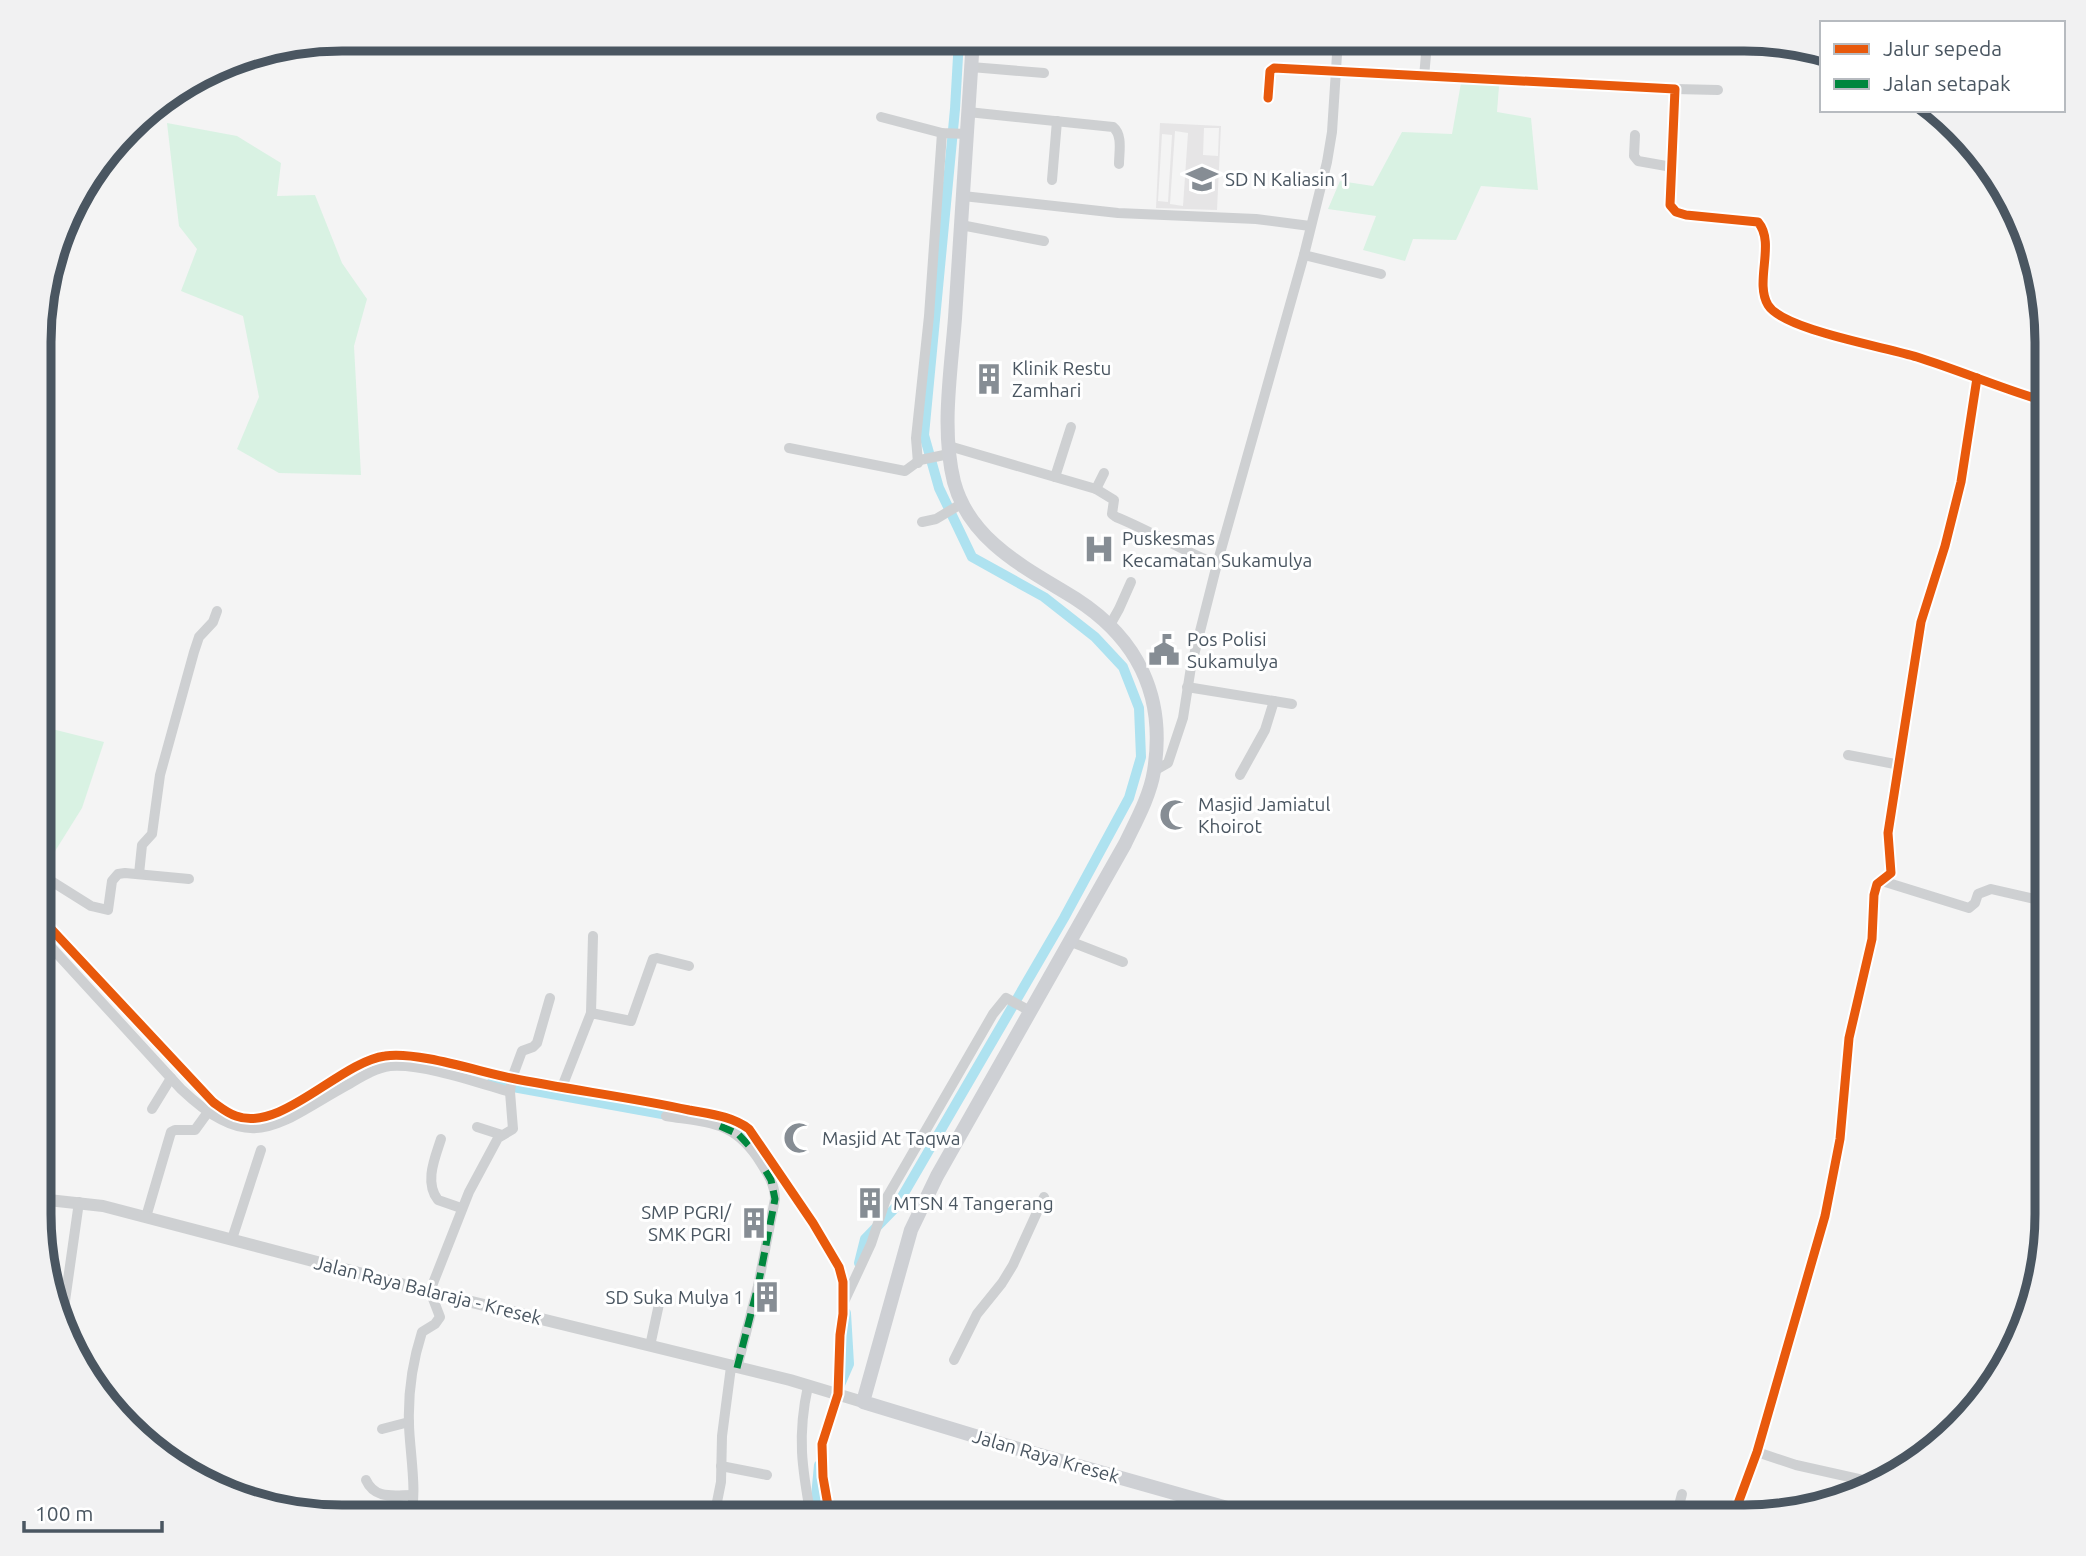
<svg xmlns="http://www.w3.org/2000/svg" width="2086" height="1556" viewBox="0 0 2086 1556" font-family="Ubuntu,sans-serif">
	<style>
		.education { fill: #e6e5e6; fill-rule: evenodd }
		.green { fill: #d9f2e3 }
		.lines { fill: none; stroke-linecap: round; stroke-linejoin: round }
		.canal { stroke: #aee2f0; stroke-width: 10 }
		.minor { stroke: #ced0d2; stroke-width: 10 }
		.tertiary { stroke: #ced0d2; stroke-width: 12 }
		.secondary { stroke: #ced0d4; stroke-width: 14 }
		.quiet { stroke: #00873e; stroke-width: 7; stroke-dasharray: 14 7; stroke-linecap: butt }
		.cycleway-casing { stroke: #fff; stroke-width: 13 }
		.cycleway { stroke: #e8590c; stroke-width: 9 }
		.labels { text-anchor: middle; stroke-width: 6; stroke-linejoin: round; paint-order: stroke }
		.poi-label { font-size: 19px; fill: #4a5661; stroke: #fff; text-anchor: start }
		.street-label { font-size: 19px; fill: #4a5661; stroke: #fff }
		.rim { fill: none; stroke: #4a5661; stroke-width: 9 }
	</style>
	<rect width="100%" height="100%" fill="#f4f4f4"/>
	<path class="education" d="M 1160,123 L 1221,126 L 1217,210 L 1156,208 ZM 1204,128 L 1219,128 L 1218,156 L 1203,155 ZM 1175,131 L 1188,133 L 1183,206 L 1170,204 ZM 1162,134 L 1172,135 L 1168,202 L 1158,201 Z"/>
	<g class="green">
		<polygon points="1461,83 1499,86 1497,112 1531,118 1538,190 1481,186 1456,240 1413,239 1405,261 1363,250 1376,216 1328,209 1340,181 1373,186 1402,132 1452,134"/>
		<polygon points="167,123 237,136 281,163 277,196 315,195 342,263 367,299 354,346 361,475 279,473 237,449 259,397 243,316 181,291 197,249 179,226"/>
		<polygon points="40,726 104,742 82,808 52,856 40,848"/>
	</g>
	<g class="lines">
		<g class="canal">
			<polyline points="491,1083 673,1116"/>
			<path d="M 722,1125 C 742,1128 749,1139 761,1154"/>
			<polyline points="859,1263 865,1239 896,1207 1064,918 1129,798 1141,757 1139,708 1123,667 1095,637 1044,597 972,557 939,488 924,435 955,109 959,39"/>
			<polyline points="839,1387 849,1364 846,1313"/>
			<polyline points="817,1517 815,1507 819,1465"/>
		</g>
		<g class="minor">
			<polyline points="971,67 1044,73"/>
			<polyline points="1424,77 1427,43 1425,39"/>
			<polyline points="1675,89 1718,90"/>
			<path d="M 1268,98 L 1270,71 L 1274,68 L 1675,89 L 1670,205 L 1676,212 L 1686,215 L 1758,222 C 1776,243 1754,282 1768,305 C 1783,330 1886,347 1917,357 C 1961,371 2003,389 2047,402"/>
			<path d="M 968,112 L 1113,127 C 1123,135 1119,152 1119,164"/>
			<polyline points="881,117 942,133 967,134"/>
			<polyline points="1635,135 1634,156 1638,161 1672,167"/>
			<polyline points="1052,180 1057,121"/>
			<polyline points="963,196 1118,213 1256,219 1310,226"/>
			<polyline points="961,225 1044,241"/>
			<polyline points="1304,255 1381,274"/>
			<path d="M 949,446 L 1096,489 L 1114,500 L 1112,514 L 1116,517 C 1151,531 1182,551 1217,564"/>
			<polyline points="789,448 905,471 920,460 949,454"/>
			<polyline points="918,463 916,438 929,316 942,133"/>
			<polyline points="1055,477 1071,427"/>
			<polyline points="1096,489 1104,473"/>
			<polyline points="922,522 936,519 961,504"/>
			<polyline points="1110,625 1119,609 1131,582"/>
			<polyline points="1187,687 1292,704"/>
			<polyline points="1848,755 1900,765"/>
			<polyline points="1154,771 1168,763 1183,718 1191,667 1217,564 1304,255 1327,162 1332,132 1338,39"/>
			<polyline points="1240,775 1265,730 1274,701"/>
			<polyline points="40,874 91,906 108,910 112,881 118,874 125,873 189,879"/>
			<polyline points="139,874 142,845 152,834 160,775 194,652 199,637 213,622 217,611"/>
			<polyline points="1882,881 1969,908 1975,903 1978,894 1991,889 2047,902"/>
			<path d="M 40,917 L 213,1102 C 220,1107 227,1113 236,1116 C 281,1133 340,1062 385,1056 C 416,1051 477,1071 511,1078 C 570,1090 630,1097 689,1110 C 710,1114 732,1116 749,1129 L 813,1223 L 839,1267 L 843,1282 L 843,1314 L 840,1335 L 838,1394 L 822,1444 L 823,1477 L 830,1517"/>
			<path d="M 40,935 L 181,1089 C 254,1158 277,1123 351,1083 C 363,1076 376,1068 390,1066 C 422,1063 479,1083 510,1092"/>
			<polyline points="1069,941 1123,962"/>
			<polyline points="591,1013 593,936"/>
			<polyline points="562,1087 591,1013 631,1021 653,959 657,958 689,966"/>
			<polyline points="152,1109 171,1078"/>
			<path d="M 666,1116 C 710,1123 735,1121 761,1163 C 768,1174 775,1185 775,1199 L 758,1286 L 737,1368"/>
			<polyline points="477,1127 502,1135"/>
			<path d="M 441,1139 C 435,1158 424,1182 438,1200 L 461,1208"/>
			<polyline points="146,1217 171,1132 175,1130 195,1130 208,1112"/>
			<polyline points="232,1239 261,1150"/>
			<polyline points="844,1302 871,1244 886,1199 993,1014 1006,998 1030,1011"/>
			<polyline points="650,1346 659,1304"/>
			<polyline points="77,1358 78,1341 66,1328 63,1315 79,1202"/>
			<polyline points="954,1360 977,1314 1002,1283 1013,1265 1044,1197"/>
			<path d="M 808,1386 C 797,1436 802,1468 811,1517"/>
			<polyline points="382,1429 409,1422"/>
			<polyline points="1757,1452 1796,1465 1881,1484"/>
			<polyline points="721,1466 767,1475"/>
			<path d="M 366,1480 C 375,1500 394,1495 413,1495"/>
			<path d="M 409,1517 C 419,1501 409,1446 409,1424 C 408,1394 413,1360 422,1332 L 435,1324 L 440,1317 L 430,1291 L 469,1192 L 498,1138 L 513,1129 L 510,1092 L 512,1078 L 522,1051 L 533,1047 L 537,1043 L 550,998"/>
			<polyline points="714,1517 721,1482 722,1436 731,1367"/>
			<polyline points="1676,1517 1682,1494"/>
			<polyline points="1733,1517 1757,1452 1825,1216 1840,1139 1849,1038 1872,939 1874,895 1877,884 1891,873 1888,833 1921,622 1945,546 1961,482 1977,378"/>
		</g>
		<polyline class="tertiary" points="39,1199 103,1206 439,1294 790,1380 863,1402"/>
		<path class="secondary" d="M 973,39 C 967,132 961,225 955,318 C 951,371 941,430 954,482 C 970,542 1028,569 1076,599 C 1138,639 1166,697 1154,771 C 1150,796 1136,821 1125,844 L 937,1176 L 911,1230 L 863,1402 L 1008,1446 L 1259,1517"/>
		<g class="quiet">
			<polyline points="720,1126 738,1134 753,1150"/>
			<polyline points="737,1368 758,1286 775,1199 771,1180 764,1168"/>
		</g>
		<defs>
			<g id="cycleway">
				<path d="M 1268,98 L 1270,71 L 1274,68 L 1675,89 L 1670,205 L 1676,212 L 1686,215 L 1758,222 C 1776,243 1754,282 1768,305 C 1783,330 1886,347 1917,357 C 1961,371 2003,389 2047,402"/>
				<path d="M 40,917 L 213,1102 C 220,1107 227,1113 236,1116 C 281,1133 340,1062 385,1056 C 416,1051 477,1071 511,1078 C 570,1090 630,1097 689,1110 C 710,1114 732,1116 749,1129 L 813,1223 L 839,1267 L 843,1282 L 843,1314 L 840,1335 L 838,1394 L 822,1444 L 823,1477 L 830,1517"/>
				<polyline points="1733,1517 1757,1452 1825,1216 1840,1139 1849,1038 1872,939 1874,895 1877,884 1891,873 1888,833 1921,622 1945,546 1961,482 1977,378"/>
			</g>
		</defs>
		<use href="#cycleway" class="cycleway-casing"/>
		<use href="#cycleway" class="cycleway"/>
	</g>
	<defs>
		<symbol id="school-bare" viewBox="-9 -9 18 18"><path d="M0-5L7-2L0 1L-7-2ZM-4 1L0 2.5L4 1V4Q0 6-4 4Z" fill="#868d94" stroke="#fff" stroke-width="2.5" paint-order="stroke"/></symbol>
		<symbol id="building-bare" viewBox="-9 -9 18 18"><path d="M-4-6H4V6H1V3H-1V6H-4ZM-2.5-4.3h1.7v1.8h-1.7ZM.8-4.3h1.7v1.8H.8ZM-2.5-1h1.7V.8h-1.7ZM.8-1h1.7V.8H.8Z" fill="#868d94" stroke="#fff" stroke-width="2.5" paint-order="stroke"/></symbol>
		<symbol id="hospital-bare" viewBox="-9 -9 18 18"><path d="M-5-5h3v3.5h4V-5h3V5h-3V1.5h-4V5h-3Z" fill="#868d94" stroke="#fff" stroke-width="2.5" paint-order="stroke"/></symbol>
		<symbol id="civic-bare" viewBox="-9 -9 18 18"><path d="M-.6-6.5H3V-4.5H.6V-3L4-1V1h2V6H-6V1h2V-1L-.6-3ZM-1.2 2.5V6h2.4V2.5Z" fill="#868d94" stroke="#fff" stroke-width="2.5" paint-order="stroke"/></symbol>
		<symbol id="mosque-bare" viewBox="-9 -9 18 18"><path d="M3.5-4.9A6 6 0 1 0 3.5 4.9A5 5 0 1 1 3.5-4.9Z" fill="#868d94" stroke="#fff" stroke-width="2.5" paint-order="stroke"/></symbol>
	</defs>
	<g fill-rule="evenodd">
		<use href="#school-bare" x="1180" y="157" width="44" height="44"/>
		<use href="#building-bare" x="967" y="357" width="44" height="44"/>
		<use href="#hospital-bare" x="1077" y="527" width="44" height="44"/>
		<use href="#civic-bare" x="1142" y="628" width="44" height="44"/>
		<use href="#mosque-bare" x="1153" y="793" width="44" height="44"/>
		<use href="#mosque-bare" x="777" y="1116" width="44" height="44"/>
		<use href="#building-bare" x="848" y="1181" width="44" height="44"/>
		<use href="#building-bare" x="732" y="1201" width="44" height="44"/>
		<use href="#building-bare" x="745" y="1275" width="44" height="44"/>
	</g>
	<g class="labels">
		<g class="poi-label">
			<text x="1225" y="186">SD N Kaliasin 1</text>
			<text x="1012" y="375">Klinik Restu<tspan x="1012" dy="22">Zamhari</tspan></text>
			<text x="1122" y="545">Puskesmas<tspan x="1122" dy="22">Kecamatan Sukamulya</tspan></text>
			<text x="1187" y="646">Pos Polisi<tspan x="1187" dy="22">Sukamulya</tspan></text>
			<text x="1198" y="811">Masjid Jamiatul<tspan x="1198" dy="22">Khoirot</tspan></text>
			<text x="822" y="1145">Masjid At Taqwa</text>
			<text x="893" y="1210">MTSN 4 Tangerang</text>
			<text x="731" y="1219" text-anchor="end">SMP PGRI/<tspan x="731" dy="22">SMK PGRI</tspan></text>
			<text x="744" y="1304" text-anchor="end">SD Suka Mulya 1</text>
		</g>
		<g class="street-label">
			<text transform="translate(428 1290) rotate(14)" y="7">Jalan Raya Balaraja - Kresek</text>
			<text transform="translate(1046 1456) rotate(16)" y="7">Jalan Raya Kresek</text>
		</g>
	</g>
	<path d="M0 0H2086V1556H0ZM342 51H1744A291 291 0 0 1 2035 342V1214A291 291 0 0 1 1744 1505H342A291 291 0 0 1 51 1214V342A291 291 0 0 1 342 51Z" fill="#f1f1f2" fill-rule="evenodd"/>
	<path class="rim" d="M342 51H1744A291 291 0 0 1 2035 342V1214A291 291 0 0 1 1744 1505H342A291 291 0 0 1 51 1214V342A291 291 0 0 1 342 51Z"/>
	<rect x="1820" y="21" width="245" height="91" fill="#ffffff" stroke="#b7bbc0" stroke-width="2"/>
	<rect x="1834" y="44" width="35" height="10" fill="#e8590c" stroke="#b7bbc0" stroke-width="2"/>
	<text x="1883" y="56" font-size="21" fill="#4a5661">Jalur sepeda</text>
	<rect x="1834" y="79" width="35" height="10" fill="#00873e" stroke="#b7bbc0" stroke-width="2"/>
	<text x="1883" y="91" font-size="21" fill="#4a5661">Jalan setapak</text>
	<path d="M24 1521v10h138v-10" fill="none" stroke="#4a5661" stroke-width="3.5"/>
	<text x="35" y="1521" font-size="21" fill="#4a5661" stroke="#ffffff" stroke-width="5" paint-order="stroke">100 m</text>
</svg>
